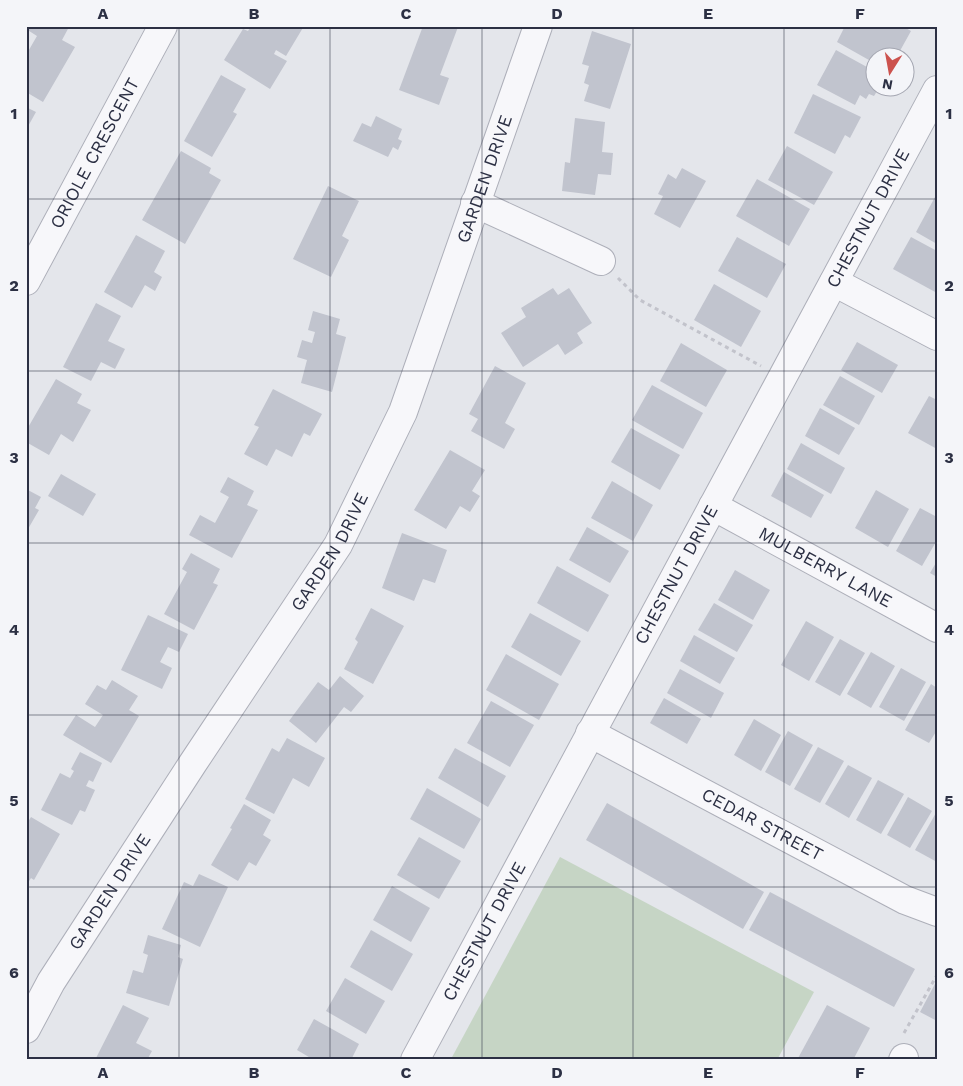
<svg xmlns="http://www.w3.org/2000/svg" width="963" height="1086" viewBox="0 0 963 1086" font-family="'Work Sans',sans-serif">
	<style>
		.green { fill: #c6d5c5 }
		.building { fill: #c1c4ce }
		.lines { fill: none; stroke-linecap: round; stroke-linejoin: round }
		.minor-casing { stroke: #adafb9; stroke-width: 30 }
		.path { stroke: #c2c3cb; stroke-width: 3; stroke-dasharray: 4 4; stroke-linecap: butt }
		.minor { stroke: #f7f7fa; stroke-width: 28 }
		.grid { fill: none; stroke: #2c3044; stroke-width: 1; stroke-opacity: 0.55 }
		.labels { text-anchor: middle; stroke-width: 5; stroke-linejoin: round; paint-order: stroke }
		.street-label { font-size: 18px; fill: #2c3044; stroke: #f4f5f9 }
		.neatline { fill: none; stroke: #2c3044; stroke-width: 2 }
		.grid-label { font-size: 16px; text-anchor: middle; font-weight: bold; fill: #2c3044 }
	</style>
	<rect width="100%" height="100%" fill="#e4e6eb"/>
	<polygon class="green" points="560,857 814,992 777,1060 451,1059"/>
	<g class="building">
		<polygon points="28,26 67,26 69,27 62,40 75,47 43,102 26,92 26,55 37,36 26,29"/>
		<polygon points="251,26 304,26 286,56 276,50 274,54 287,61 270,89 224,60 243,29 248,31"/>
		<polygon points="423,26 458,27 440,75 449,78 439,105 399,90"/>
		<polygon points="845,26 902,26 911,31 896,58 876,58 876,64 837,42"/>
		<polygon points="592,31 631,44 610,109 584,101 589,85 584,83 589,66 582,64"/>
		<polygon points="836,50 876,72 876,88 879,88 874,96 869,94 866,99 860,95 855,105 817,85"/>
		<polygon points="221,75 246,89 233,112 237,114 212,157 184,141"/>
		<polygon points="813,94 861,117 850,138 845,135 835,154 794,133"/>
		<polygon points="26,107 36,112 26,130"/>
		<polygon points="376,116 402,129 398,139 402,141 398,150 393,147 388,157 353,141 362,123 371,127"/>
		<polygon points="575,118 605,122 602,152 613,153 611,175 598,174 595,195 562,191 565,162 570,163"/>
		<polygon points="787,146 833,172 814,205 768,180"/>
		<polygon points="181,151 211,168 209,173 221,180 185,244 142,220"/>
		<polygon points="682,168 706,181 680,228 654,214 663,196 658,194 668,174 676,179"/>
		<polygon points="757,179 810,209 789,246 736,216"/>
		<polygon points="328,186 359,201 342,236 349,240 331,277 293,259"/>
		<polygon points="935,197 937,198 937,244 916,232"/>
		<polygon points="136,235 165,251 154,272 162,277 155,291 145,285 132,308 104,292"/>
		<polygon points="737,237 786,264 767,298 718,271"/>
		<polygon points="911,237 937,251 937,293 893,269"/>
		<polygon points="714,284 761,311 741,347 694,320"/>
		<polygon points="553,288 558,295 569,288 592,323 577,333 583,343 565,355 558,344 523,367 501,333 526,317 521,308"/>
		<polygon points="96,303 121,316 108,341 125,349 115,369 101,362 91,381 63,367"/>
		<polygon points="313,311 340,319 336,334 346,337 332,392 301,383 307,360 297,357 302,340 312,343 315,332 308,330"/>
		<polygon points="857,342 898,365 882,393 841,370"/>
		<polygon points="681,343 727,370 706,407 660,381"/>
		<polygon points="495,366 526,383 505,423 515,429 504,449 471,431 478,419 469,414"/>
		<polygon points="840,376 875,396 859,425 823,405"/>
		<polygon points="56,379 82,394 77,403 91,410 73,442 61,434 49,455 26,442 26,431"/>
		<polygon points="652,385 703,413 683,449 632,420"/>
		<polygon points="273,389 322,414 310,436 304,433 292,457 276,449 267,466 244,454 259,427 254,425"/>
		<polygon points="929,396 937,400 937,449 908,433"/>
		<polygon points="820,408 855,428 839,455 805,436"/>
		<polygon points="631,428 680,455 660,490 611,462"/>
		<polygon points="801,443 845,468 831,494 787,469"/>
		<polygon points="450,450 485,470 472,491 480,496 470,512 460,506 446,529 414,510"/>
		<polygon points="784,472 824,495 811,518 771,496"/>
		<polygon points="61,474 96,494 83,516 48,496"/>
		<polygon points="228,477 254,491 247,505 258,510 232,558 189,535 200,515 215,523 229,497 220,492"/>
		<polygon points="612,481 653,505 633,541 591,518"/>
		<polygon points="26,489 41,497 35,508 39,510 28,529 26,528"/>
		<polygon points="876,490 909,509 888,547 855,528"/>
		<polygon points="920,508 937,517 937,540 922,566 896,551"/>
		<polygon points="587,527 629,551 610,583 569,560"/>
		<polygon points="402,533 447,550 435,583 423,579 414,601 382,588"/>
		<polygon points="191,553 220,569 213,583 218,585 194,630 164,614 187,572 182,569"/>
		<polygon points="937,561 937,577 930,573"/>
		<polygon points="557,566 609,595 588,632 537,603"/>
		<polygon points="735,570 770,590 753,620 718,600"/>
		<polygon points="714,603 753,625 737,652 698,630"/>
		<polygon points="371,608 404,626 373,684 344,669 358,642 355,639"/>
		<polygon points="530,613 581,641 561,676 511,647"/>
		<polygon points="148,615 188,634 179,652 168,647 160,662 172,668 162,689 121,670"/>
		<polygon points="806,621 834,637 809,681 781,665"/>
		<polygon points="694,635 735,658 720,684 680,661"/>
		<polygon points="840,639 865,653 840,696 815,682"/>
		<polygon points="871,652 895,666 871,708 847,694"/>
		<polygon points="506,654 559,684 539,720 486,690"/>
		<polygon points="901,668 926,682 904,721 879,707"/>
		<polygon points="680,669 724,693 711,718 667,693"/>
		<polygon points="340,676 364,696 351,712 344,707 316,743 289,721 318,682 329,690"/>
		<polygon points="112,680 138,696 129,710 139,716 111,763 63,735 76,715 95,727 103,715 85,704 97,685 106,690"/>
		<polygon points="931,684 937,688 937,730 929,743 905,730"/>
		<polygon points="664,698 701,719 687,744 650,723"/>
		<polygon points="491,701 534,725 510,767 467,743"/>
		<polygon points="754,719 781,735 761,771 734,755"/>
		<polygon points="788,731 813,745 790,786 765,772"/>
		<polygon points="287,738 325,758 309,787 293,778 274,814 245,799 272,748 279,752"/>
		<polygon points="818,747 844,761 820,803 794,789"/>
		<polygon points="455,748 506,776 488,807 438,778"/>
		<polygon points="80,752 102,763 93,782 89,780 86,786 95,790 85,812 80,810 72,825 41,810 60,773 70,778 74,771 71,769"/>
		<polygon points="848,765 872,778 849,818 825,804"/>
		<polygon points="878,780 904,794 881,834 856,820"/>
		<polygon points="427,788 481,819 464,849 410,819"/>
		<polygon points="908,797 932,811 910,848 887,835"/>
		<polygon points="607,803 764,892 743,929 586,840"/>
		<polygon points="244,804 271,820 263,835 271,840 256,866 249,862 238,881 211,865 232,829 230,828"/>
		<polygon points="937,811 937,862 915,850"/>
		<polygon points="31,817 60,834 34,880 31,878 26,886 26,825"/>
		<polygon points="419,837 461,861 439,899 397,875"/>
		<polygon points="199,874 228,887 200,947 162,929 184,882 193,886"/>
		<polygon points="392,886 430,908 411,942 373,920"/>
		<polygon points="770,892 915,969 894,1007 749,930"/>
		<polygon points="371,930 413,954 392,991 350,967"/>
		<polygon points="148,935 181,945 178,957 183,959 169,1006 126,993 133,970 143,973 148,955 143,953"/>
		<polygon points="345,978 385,1001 366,1034 326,1011"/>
		<polygon points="937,980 937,1021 920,1012"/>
		<polygon points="123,1005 149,1018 136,1043 152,1051 147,1060 95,1060"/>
		<polygon points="827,1005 870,1028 853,1060 797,1060"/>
		<polygon points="314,1019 359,1044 351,1060 314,1060 297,1050"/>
	</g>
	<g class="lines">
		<defs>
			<g id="minor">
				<polyline points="475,203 601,261"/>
				<path id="s1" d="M 26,281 L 163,26"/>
				<polyline points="834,282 937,336"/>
				<path id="s2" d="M 713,506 L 937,628"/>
				<path id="s3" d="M 590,733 L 905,900 L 937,912"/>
				<path id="s4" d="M 26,1029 L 51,982 L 193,763 L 338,545 L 403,412 L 538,26"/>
				<path id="s5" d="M 415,1060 L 937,90"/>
				<polyline points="903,1060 904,1058"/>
			</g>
		</defs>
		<use href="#minor" class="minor-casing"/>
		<g class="path">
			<polyline points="618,278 640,300 761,366"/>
			<polyline points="904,1033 937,975"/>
		</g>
		<use href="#minor" class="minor"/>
	</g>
	<path class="grid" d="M 179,26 L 179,1060M 330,26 L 330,1060M 482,26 L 482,1060M 633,26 L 633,1060M 784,26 L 784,1060M 26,199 L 937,199M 26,371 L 937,371M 26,543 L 937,543M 26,715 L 937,715M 26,887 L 937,887"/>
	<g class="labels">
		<g class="street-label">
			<text dy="6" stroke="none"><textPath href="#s1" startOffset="145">ORIOLE CRESCENT</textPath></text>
			<text dy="6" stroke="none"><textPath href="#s4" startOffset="971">GARDEN DRIVE</textPath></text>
			<text dy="6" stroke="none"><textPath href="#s5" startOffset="956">CHESTNUT DRIVE</textPath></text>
			<text dy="6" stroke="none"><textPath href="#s4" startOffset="566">GARDEN DRIVE</textPath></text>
			<text dy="6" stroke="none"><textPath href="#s2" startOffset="128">MULBERRY LANE</textPath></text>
			<text dy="6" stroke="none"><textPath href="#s5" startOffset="551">CHESTNUT DRIVE</textPath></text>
			<text dy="6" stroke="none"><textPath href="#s3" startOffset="195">CEDAR STREET</textPath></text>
			<text dy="6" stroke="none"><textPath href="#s4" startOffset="161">GARDEN DRIVE</textPath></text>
			<text dy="6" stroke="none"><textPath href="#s5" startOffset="146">CHESTNUT DRIVE</textPath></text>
		</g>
	</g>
	<rect width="963" height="1086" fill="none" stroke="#f4f5f9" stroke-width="55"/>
	<g transform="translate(890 72) rotate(191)"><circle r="24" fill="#f4f5f9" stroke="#a4a6b1"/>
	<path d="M0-4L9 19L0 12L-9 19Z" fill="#cc524e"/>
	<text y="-8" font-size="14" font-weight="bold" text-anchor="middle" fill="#2c3044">N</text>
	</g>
	<rect x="28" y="28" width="908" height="1030" class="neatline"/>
	<g class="grid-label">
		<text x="103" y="19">A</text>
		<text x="254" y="19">B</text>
		<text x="406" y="19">C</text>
		<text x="557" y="19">D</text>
		<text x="708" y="19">E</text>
		<text x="860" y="19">F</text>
		<text x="14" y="119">1</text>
		<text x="949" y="119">1</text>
		<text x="14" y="291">2</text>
		<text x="949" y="291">2</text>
		<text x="14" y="463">3</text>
		<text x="949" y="463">3</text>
		<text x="14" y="635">4</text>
		<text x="949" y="635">4</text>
		<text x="14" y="806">5</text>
		<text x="949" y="806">5</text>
		<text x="14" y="978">6</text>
		<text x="949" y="978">6</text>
		<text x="103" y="1078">A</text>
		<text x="254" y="1078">B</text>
		<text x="406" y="1078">C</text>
		<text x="557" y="1078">D</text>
		<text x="708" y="1078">E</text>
		<text x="860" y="1078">F</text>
	</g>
</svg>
